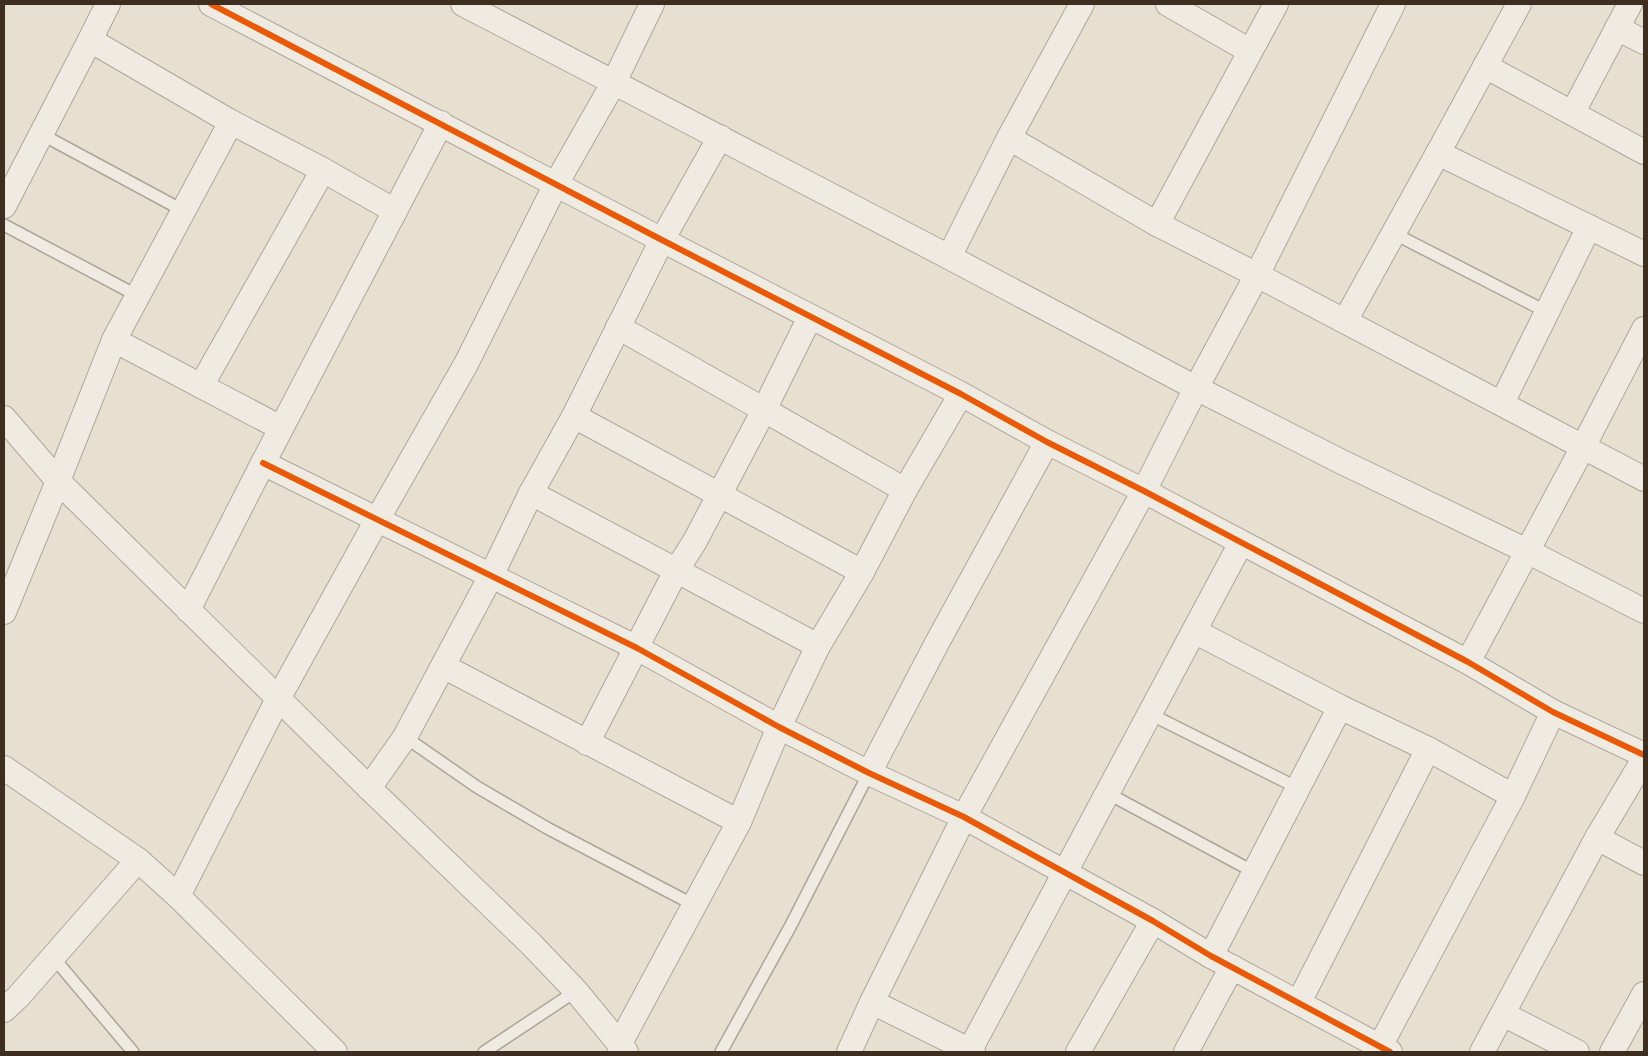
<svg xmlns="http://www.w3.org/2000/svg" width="1648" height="1056" viewBox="0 0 1648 1056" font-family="'Zilla Slab',serif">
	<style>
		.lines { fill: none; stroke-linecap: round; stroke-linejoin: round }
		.lane-casing { stroke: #ada599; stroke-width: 14 }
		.street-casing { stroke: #ada599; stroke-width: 26 }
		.lane { stroke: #efebe3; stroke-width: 11 }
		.street { stroke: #efebe3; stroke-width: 24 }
		.cycleway-casing { stroke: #f7eed8; stroke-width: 9 }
		.cycleway { stroke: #e8590c; stroke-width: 6 }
	</style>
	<rect width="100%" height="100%" fill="#e7e0d1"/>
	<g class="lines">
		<defs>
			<g id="lane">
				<polyline points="41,134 184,211"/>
				<polyline points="4,225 138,296"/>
				<polyline points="1393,233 1547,312"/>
				<polyline points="1150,714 1298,788"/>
				<polyline points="405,737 477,787 547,828 694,905"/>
				<polyline points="1107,793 1254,872"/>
				<polyline points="53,957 133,1052"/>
				<polyline points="484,1052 576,991"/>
				<polyline points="721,1052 790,927 869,773"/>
			</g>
			<g id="street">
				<polyline points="211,4 662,240 961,394 1047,442 1144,491 1468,662 1553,712 1644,755"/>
				<polyline points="463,4 949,257 1196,388 1342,462 1527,551 1644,611"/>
				<polyline points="1168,4 1250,51"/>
				<polyline points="1617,28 1644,42"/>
				<polyline points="90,40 231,122 323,170 395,211"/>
				<polyline points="1485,66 1644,152"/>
				<polyline points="1573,112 1630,4"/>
				<polyline points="1009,138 1157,224 1257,275 1644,479"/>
				<polyline points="1438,153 1644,254"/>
				<polyline points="4,206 90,40 108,4"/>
				<polyline points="1157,224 1276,4"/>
				<polyline points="949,257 1009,138 1082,4"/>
				<polyline points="1345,321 1438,153 1519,4"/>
				<polyline points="618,327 905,490"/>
				<polyline points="114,340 281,428"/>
				<polyline points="201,386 323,170"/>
				<polyline points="1502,403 1589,227"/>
				<polyline points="574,416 862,572"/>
				<polyline points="4,418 58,481 369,788 531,944 576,991 626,1052"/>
				<polyline points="263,463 637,648 779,727 869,773 964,817 1153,921 1211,956 1390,1052"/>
				<polyline points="531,493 818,646"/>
				<polyline points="188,610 263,463 441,123"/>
				<polyline points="4,612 58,481 114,340 231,122"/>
				<polyline points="1194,631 1340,707 1428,749 1513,796"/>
				<polyline points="1468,662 1583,447 1644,329"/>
				<polyline points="443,666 739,822"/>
				<polyline points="587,743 676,571 695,541 764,410 810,317"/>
				<polyline points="4,768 138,860 178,896 335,1052"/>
				<polyline points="869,773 938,641 1047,442"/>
				<polyline points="369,788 405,737 491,576 531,493 574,416 662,240 720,137"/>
				<polyline points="1597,838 1644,863"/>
				<polyline points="178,896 278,699 377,520 466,364 556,184 614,82 652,4"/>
				<polyline points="1211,956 1340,707"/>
				<polyline points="872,1002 973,1052"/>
				<polyline points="1299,1002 1428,749"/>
				<polyline points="4,1010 18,997 138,860"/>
				<polyline points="1503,1014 1577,1052"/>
				<polyline points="619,1045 739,822 779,727 818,646 862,572 905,490 961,394"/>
				<polyline points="970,1050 1241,543"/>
				<polyline points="849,1052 872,1002 964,817 1144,491 1196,388 1257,275 1393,4"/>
				<polyline points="1078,1052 1153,921"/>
				<polyline points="1186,1052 1232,967"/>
				<polyline points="1377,1052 1513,796 1553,712"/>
				<polyline points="1482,1052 1597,838 1644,759"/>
				<polyline points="1612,1052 1644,994"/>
			</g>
		</defs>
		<use href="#lane" class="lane-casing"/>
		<use href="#street" class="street-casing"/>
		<use href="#lane" class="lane"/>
		<use href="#street" class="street"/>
		<defs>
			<g id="cycleway">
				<polyline points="211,4 662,240 961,394 1047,442 1144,491 1468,662 1553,712 1644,755"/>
				<polyline points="263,463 637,648 779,727 869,773 964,817 1153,921 1211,956 1390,1052"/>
			</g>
		</defs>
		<use href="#cycleway" class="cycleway-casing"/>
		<use href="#cycleway" class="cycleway"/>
	</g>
	<rect width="1648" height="1056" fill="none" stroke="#3d2e20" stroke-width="10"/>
</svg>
